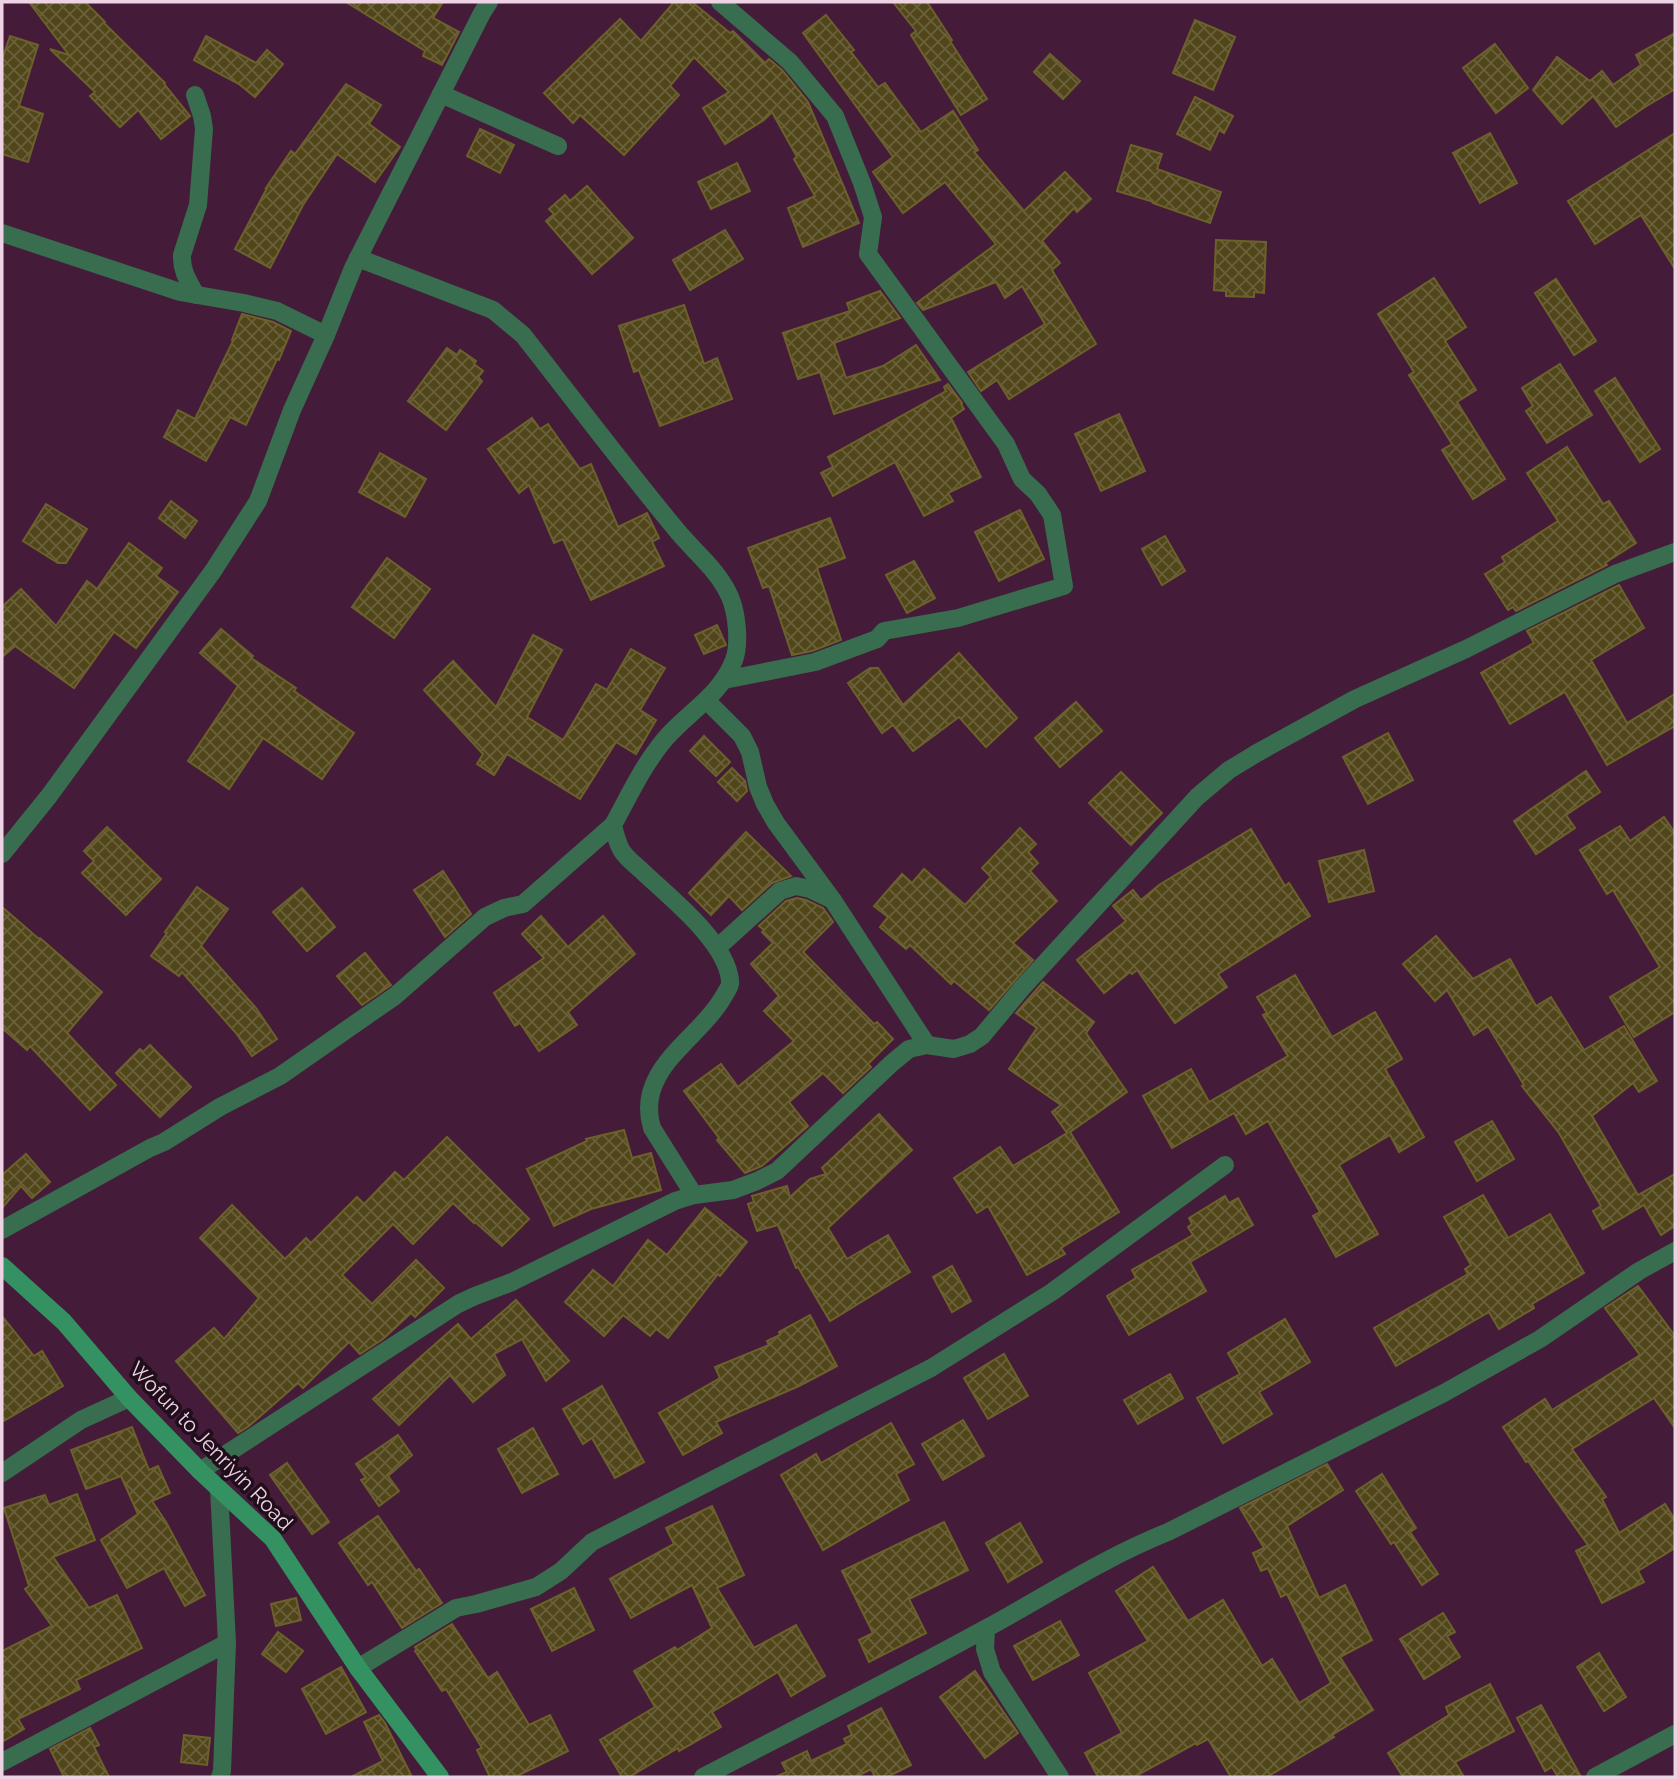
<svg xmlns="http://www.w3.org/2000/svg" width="1677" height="1779" viewBox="0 0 1677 1779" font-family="Raleway,sans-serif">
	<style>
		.building { fill: url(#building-cross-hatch); stroke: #6c612b; stroke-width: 2 }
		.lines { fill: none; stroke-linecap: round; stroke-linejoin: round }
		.street { stroke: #386d4f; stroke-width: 18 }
		.secondary { stroke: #349162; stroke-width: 18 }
		.labels { text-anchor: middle; stroke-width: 7; stroke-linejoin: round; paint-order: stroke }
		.street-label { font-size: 21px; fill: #edd3e4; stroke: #200e1b }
	</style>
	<defs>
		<pattern id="building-cross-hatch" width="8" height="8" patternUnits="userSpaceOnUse" patternTransform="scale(1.75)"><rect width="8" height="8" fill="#50461a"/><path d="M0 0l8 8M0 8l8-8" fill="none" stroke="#6a603b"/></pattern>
	</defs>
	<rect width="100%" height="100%" fill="#441c3a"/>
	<g class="building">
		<polygon points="29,2 85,2 105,22 104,23 165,83 164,84 190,116 161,139 138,110 120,127 90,96 95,92 50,49 69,55"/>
		<polygon points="346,2 443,2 433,18 459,32 442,65 423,56 425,51"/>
		<polygon points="674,2 692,2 730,33 733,31 765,63 769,59 782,70 808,102 859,223 803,247 788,208 815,196 794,159 797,157 772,112 764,120 725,144 703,108 729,92 694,57 670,86 679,95 624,155 580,115 573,123 544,93 620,19 641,41"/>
		<polygon points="893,2 927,2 952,40 950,41 987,99 961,115 911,35 916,31"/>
		<polygon points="826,15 854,50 851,52 878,87 885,83 921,132 953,111 978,150 974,152 1024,211 1065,172 1091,199 1077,212 1074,208 1042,241 1060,263 1052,270 1096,344 1009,399 997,380 981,391 968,372 1045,324 1022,286 1005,298 996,282 923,310 917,303 996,244 945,182 903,213 873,172 893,157 803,33"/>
		<polygon points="1195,20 1235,37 1213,90 1173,73"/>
		<polygon points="1675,33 1675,89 1645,107 1616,127 1593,96 1562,124 1533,90 1557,57 1590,81 1602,71 1613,85 1641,65 1636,55"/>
		<polygon points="10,36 38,45 19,106 43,114 28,162 2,154 2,60"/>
		<polygon points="206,36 256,63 267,50 283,64 255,97 239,84 194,60"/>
		<polygon points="1495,44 1528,88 1496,113 1463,68"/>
		<polygon points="1050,54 1080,81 1063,99 1034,72"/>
		<polygon points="346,84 381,105 369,124 400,147 375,182 337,154 303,205 270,268 235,249 267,188 266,188 291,151 295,154"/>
		<polygon points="1195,97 1233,116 1224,133 1219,130 1210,150 1177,134"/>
		<polygon points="480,129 514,145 500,173 467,156"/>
		<polygon points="1490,133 1517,183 1480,203 1453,153"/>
		<polygon points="1675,133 1675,269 1641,215 1595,244 1568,201"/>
		<polygon points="1131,145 1162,154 1157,169 1221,192 1210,223 1153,203 1154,202 1117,191"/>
		<polygon points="737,163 750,191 711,209 698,182"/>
		<polygon points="587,186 633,238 592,274 546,221 554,214 549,209 565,195 570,201"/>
		<polygon points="725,230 743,259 690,290 673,260"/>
		<polygon points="1216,240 1266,242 1264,293 1254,292 1254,297 1226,296 1226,291 1214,290"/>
		<polygon points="1434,278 1466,327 1445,341 1476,390 1457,402 1505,479 1473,499 1442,450 1452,444 1409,375 1414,372 1378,314"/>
		<polygon points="1556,279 1596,341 1574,355 1535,293"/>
		<polygon points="880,291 900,318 834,343 846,378 883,366 916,345 940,380 834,414 820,372 798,379 783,333 850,311 847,303"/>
		<polygon points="684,305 704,364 717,358 732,399 660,426 639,370 634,372 619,326"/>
		<polygon points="242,314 273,322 291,331 279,360 277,359 246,425 230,417 206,461 164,437 178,410 195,419 233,341 232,340"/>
		<polygon points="447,348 457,355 460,350 476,361 474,364 483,371 478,377 482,381 446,430 408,401"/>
		<polygon points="1560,364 1592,415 1547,443 1526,411 1533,406 1522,388"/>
		<polygon points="1615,378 1660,449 1640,462 1595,391"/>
		<polygon points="948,384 962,403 961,404 964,409 951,418 981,477 948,493 953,501 924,516 895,462 833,496 821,473 833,467 828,457 946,391 944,387"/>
		<polygon points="1119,414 1145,471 1101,491 1075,434"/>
		<polygon points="532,418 540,429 548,424 580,469 591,464 618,527 647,513 659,538 652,542 664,566 591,600 563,539 554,543 529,485 519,493 488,449"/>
		<polygon points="1567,447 1603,504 1609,501 1636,543 1605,563 1607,565 1516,611 1513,607 1508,610 1485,574 1505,562 1502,557 1558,521 1527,473"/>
		<polygon points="380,453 426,479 405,517 359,492"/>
		<polygon points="171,501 197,521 185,538 159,518"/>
		<polygon points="46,504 87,529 66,563 58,563 23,541"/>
		<polygon points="1020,510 1044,559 999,581 975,532"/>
		<polygon points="830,518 845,558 817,568 841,640 812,651 792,655 769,586 763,588 748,548"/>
		<polygon points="1165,536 1185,571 1162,585 1142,549"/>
		<polygon points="129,543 162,568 156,576 178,592 136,648 114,632 74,688 15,646 2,657 2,607 21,589 56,626 87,581 97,589"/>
		<polygon points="387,558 430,589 394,638 352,607"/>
		<polygon points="914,561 935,598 907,613 886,575"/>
		<polygon points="1619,585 1644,628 1591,660 1627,723 1675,694 1675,726 1607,765 1565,692 1510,724 1481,673 1534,643 1527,631"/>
		<polygon points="717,625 726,645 704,654 695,635"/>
		<polygon points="221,629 253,656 251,658 296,688 294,691 354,733 322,779 263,738 229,789 188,761 238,686 200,653"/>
		<polygon points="533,635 562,650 527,717 563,740 596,684 607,690 631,649 665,668 640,710 656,720 636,754 616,742 580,799 507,754 494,775 477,764 483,754 424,690 453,661 496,707"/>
		<polygon points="959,653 1017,718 986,747 959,717 913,751 893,725 882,733 848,683 870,668 878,668 903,705"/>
		<polygon points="1076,702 1102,731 1060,767 1035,738"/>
		<polygon points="1388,733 1413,780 1368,804 1343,757"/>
		<polygon points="704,736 730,762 716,776 690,751"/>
		<polygon points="732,768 745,781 747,791 737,801 718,782"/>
		<polygon points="1586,771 1600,792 1566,815 1575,828 1536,854 1514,821"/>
		<polygon points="1121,772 1162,813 1131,845 1089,803"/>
		<polygon points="1664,817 1675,833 1675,1012 1634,1037 1610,997 1660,967 1613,890 1607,894 1580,850 1620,826 1630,841"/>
		<polygon points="107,827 161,879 126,915 82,873 94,861 84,851"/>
		<polygon points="1020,828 1036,844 1028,852 1038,863 1030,871 1057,901 1013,943 1033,960 989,1010 954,981 951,984 910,945 906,949 880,927 888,917 874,906 902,874 912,883 924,869 965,905 991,877 982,868"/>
		<polygon points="1251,829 1285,886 1289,883 1310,916 1218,974 1227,987 1175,1023 1137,970 1132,974 1130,972 1104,993 1077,960 1126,921 1113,906 1133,890 1141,900 1159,885"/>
		<polygon points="746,832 791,876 772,883 742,910 729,896 711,915 689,893"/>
		<polygon points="1364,850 1374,891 1329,902 1319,861"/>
		<polygon points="443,871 471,914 445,937 414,890"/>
		<polygon points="197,887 228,909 201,946 256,1008 277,1039 252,1056 236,1033 182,972 179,976 151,956 167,933 165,932"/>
		<polygon points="302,888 335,927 307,951 273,912"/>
		<polygon points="797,898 806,900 823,908 833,922 803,952 874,1024 877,1022 893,1039 868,1064 871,1067 843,1093 823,1073 789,1102 808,1126 762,1166 745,1173 717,1140 719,1138 684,1091 721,1064 738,1087 794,1041 764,1011 779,996 751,964 773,943 762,932 764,930 759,926 786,901"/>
		<polygon points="2,907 39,939 40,938 102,992 67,1033 116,1085 90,1110 30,1046 27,1050 2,1028"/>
		<polygon points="541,916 568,947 603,916 635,954 568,1012 577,1025 539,1051 520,1023 515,1026 494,993 544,958 522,934"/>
		<polygon points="1436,936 1473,979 1510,959 1536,1006 1551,997 1584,1050 1624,1026 1657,1081 1639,1092 1633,1083 1592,1116 1638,1195 1675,1174 1675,1226 1661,1235 1644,1205 1603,1229 1593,1211 1601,1206 1559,1133 1522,1086 1524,1085 1488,1026 1474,1035 1447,990 1435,1001 1403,964"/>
		<polygon points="365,953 391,985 362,1005 337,976"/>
		<polygon points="1295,975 1332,1037 1375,1012 1402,1059 1385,1069 1424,1137 1399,1152 1390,1135 1339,1165 1378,1234 1336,1257 1313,1216 1320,1212 1268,1121 1246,1134 1234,1113 1172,1148 1143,1096 1191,1069 1209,1102 1288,1056 1263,1015 1267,1013 1257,997"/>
		<polygon points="1043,982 1094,1022 1086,1033 1127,1092 1070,1132 1119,1212 1061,1248 1065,1254 1027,1275 988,1206 977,1213 954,1178 1000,1147 1013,1166 1067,1133 1052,1112 1061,1105 1009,1069 1037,1028 1016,1013"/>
		<polygon points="150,1045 191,1087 160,1117 116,1073 140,1049 143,1052"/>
		<polygon points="879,1114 912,1150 828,1228 847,1259 888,1235 910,1272 830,1321 798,1267 796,1268 778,1225 757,1231 748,1204 754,1202 752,1196 787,1186 790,1197 810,1179 826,1174 822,1168"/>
		<polygon points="1492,1121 1514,1159 1477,1181 1455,1142"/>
		<polygon points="624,1130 632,1158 651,1153 661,1190 591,1209 554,1226 527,1169 587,1141 586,1139"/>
		<polygon points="447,1137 529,1219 502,1246 475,1222 474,1223 453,1203 413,1244 393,1224 342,1275 372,1304 416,1260 444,1288 415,1317 411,1313 383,1339 360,1354 349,1342 303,1388 298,1383 249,1426 238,1433 176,1361 214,1328 224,1339 259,1298 200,1238 232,1205 285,1259 306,1238 311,1243 357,1197 364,1204 395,1172 404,1180"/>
		<polygon points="26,1154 50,1182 32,1198 21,1186 2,1208 2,1175"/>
		<polygon points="1483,1195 1508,1238 1550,1214 1584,1273 1532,1304 1534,1308 1499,1329 1489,1312 1396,1366 1374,1328 1468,1274 1465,1269 1471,1265 1444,1217"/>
		<polygon points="1225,1196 1229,1203 1238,1198 1253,1225 1190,1262 1206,1291 1129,1335 1107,1296 1136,1278 1132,1270 1193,1235 1188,1227 1192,1224 1189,1218"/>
		<polygon points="705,1208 747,1242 720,1276 718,1274 668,1338 656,1329 650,1336 623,1315 604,1336 565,1302 593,1270 613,1286 648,1240 667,1255"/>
		<polygon points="952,1266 971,1301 952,1312 933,1277"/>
		<polygon points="1638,1286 1675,1336 1675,1428 1654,1398 1572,1449 1606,1497 1602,1499 1619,1533 1665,1504 1675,1520 1675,1548 1638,1571 1644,1582 1602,1603 1576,1551 1588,1545 1528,1461 1526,1462 1503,1427 1545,1399 1552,1410 1640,1355 1605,1308"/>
		<polygon points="516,1300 569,1361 546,1381 522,1339 494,1354 505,1375 473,1402 450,1375 399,1425 373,1399 458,1324 471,1339"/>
		<polygon points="810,1315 837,1366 799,1386 716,1422 722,1433 683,1455 659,1413 720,1378 715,1367 769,1345 767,1341 780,1335 779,1332"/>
		<polygon points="2,1316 34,1356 42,1351 63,1386 2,1422"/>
		<polygon points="1285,1319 1310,1362 1259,1392 1272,1414 1223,1443 1197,1398 1240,1374 1228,1353"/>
		<polygon points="1004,1354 1028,1396 988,1419 964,1378"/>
		<polygon points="1170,1374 1183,1398 1138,1424 1124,1400"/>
		<polygon points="602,1386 644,1462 615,1478 592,1438 583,1444 563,1409"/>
		<polygon points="963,1420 984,1456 943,1480 922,1444"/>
		<polygon points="891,1423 914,1464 896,1474 909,1500 823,1550 781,1475 816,1454 821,1463"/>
		<polygon points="132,1427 149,1470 158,1466 170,1493 152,1501 166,1522 205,1595 185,1606 164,1568 127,1588 101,1540 138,1514 121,1476 86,1489 71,1450"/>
		<polygon points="533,1428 558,1474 522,1493 498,1449"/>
		<polygon points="398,1435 412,1455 388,1476 399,1491 379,1506 361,1480 366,1478 356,1464"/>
		<polygon points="287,1463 329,1522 312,1534 270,1475"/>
		<polygon points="1327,1464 1343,1490 1287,1526 1319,1598 1345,1585 1372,1640 1340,1657 1373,1710 1332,1735 1334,1737 1267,1777 1231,1777 1208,1739 1197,1745 1196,1743 1134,1777 1098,1777 1085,1753 1122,1733 1089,1673 1148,1641 1116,1591 1153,1567 1188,1621 1223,1600 1262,1666 1272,1659 1299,1703 1331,1683 1287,1594 1281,1597 1268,1568 1261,1571 1253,1553 1264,1548 1240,1508"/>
		<polygon points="1382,1474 1416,1528 1410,1532 1438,1574 1422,1585 1394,1542 1391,1544 1356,1491"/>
		<polygon points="77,1494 95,1540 53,1557 89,1608 117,1595 142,1648 76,1680 80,1689 18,1719 24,1729 2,1742 2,1691 10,1705 2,1688 2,1651 52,1626 25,1589 29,1586 4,1508 45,1495 49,1505"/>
		<polygon points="712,1506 744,1575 717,1588 754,1648 796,1625 825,1676 791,1696 778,1672 712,1712 721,1727 679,1751 678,1748 629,1777 622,1777 600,1740 655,1707 634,1671 675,1647 677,1650 712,1628 692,1585 631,1618 610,1579 674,1544 666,1528"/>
		<polygon points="378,1516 416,1571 419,1569 442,1603 402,1628 372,1582 368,1585 339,1543"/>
		<polygon points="944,1522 968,1570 909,1599 926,1633 869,1662 859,1640 873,1633 842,1571"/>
		<polygon points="1020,1523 1042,1562 1008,1582 986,1543"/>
		<polygon points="574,1588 594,1630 552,1651 531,1609"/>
		<polygon points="296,1598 301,1620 276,1626 271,1604"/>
		<polygon points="1443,1613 1455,1632 1447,1636 1460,1657 1424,1679 1400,1639"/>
		<polygon points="1060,1621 1079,1655 1033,1680 1014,1646"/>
		<polygon points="452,1624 488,1678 497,1672 529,1725 550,1715 568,1751 515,1777 490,1777 477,1750 482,1748 446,1689 442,1691 415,1651 417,1650 415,1647"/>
		<polygon points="278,1632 303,1651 286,1672 262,1654"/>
		<polygon points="1599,1653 1626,1697 1604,1711 1577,1667"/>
		<polygon points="341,1667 366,1712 326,1734 302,1689"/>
		<polygon points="975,1671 1018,1733 985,1758 940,1697"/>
		<polygon points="1490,1684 1514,1731 1455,1762 1464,1777 1403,1777 1388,1753 1449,1715 1446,1707"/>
		<polygon points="1541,1705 1581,1777 1558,1777 1552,1767 1545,1771 1517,1718"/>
		<polygon points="881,1708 911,1765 887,1777 875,1777 871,1769 856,1777 775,1777 787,1772 782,1763 807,1751 811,1761 847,1744 844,1739 852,1735 848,1726"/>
		<polygon points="379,1715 385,1723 412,1777 351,1777 383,1761 364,1722"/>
		<polygon points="90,1728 99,1745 94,1747 109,1777 64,1777 50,1749"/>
		<polygon points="184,1735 210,1738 207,1765 181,1762"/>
	</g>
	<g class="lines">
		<g class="street">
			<polyline points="720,2 790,62 835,116 862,183 873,217 868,254 1006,444 1022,479 1038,494 1052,515 1064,586 958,618 884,631 877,639 815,662 724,680"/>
			<polyline points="441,94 558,146"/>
			<path d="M 195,95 L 202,116 L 204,129 L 198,205 L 182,255 C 181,271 189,282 196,295"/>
			<polyline points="2,233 180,292 244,303 277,311 326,335"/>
			<path d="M 358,258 L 493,310 L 523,335 C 573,399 622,464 674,527 C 693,551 718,569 730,597 C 737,613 740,644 734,660 C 721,695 688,712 665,739 C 643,765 629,796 613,825 C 615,833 617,843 622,851 C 627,859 637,866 644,873 C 672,899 726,942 730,980 C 731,985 728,989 725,994 C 701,1039 634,1068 652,1128 L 694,1195"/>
			<polyline points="706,700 742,736 750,752 758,787 765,804 776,823 832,899 927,1045"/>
			<polyline points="2,854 49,796 213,571 258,501 292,410 326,335 353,268 482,13 489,2"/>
			<polyline points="717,948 780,891 796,886 810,889 829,898"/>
			<polyline points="2,1230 150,1148 164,1142 220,1107 280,1076 395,996 485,917 504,908 523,904 613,825"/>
			<polyline points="200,1471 458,1304 475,1296 512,1282 675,1201 694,1195 733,1190 757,1181 777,1171 892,1063 909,1049 927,1045 954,1049 970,1044 982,1036 1022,988 1197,797 1229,770 1257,753 1355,699 1466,649 1615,574 1675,552"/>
			<polyline points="2,1473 81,1420 129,1398"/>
			<polyline points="219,1489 227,1643 222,1771 220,1777"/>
			<polyline points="986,1629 985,1649 992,1672 1060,1777"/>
			<polyline points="358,1668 456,1608 476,1604 536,1587 561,1571 592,1542 931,1368 1052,1292 1225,1165"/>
			<polyline points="2,1762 227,1643"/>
			<path d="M 703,1777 C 797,1728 892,1680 985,1629 C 1046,1596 1103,1558 1168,1532 L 1444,1393 L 1540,1339 L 1639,1271 L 1675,1251"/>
			<polyline points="1595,1777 1675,1734"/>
		</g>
		<polyline class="secondary" points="2,1266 64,1322 129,1398 200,1471 273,1539 358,1668 440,1777"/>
	</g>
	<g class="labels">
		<g class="street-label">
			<text transform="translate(211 1446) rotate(46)" y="7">Wofun to Jenriyin Road</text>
		</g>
	</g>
	<rect width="1677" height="1779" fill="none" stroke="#edd3e4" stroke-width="7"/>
</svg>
